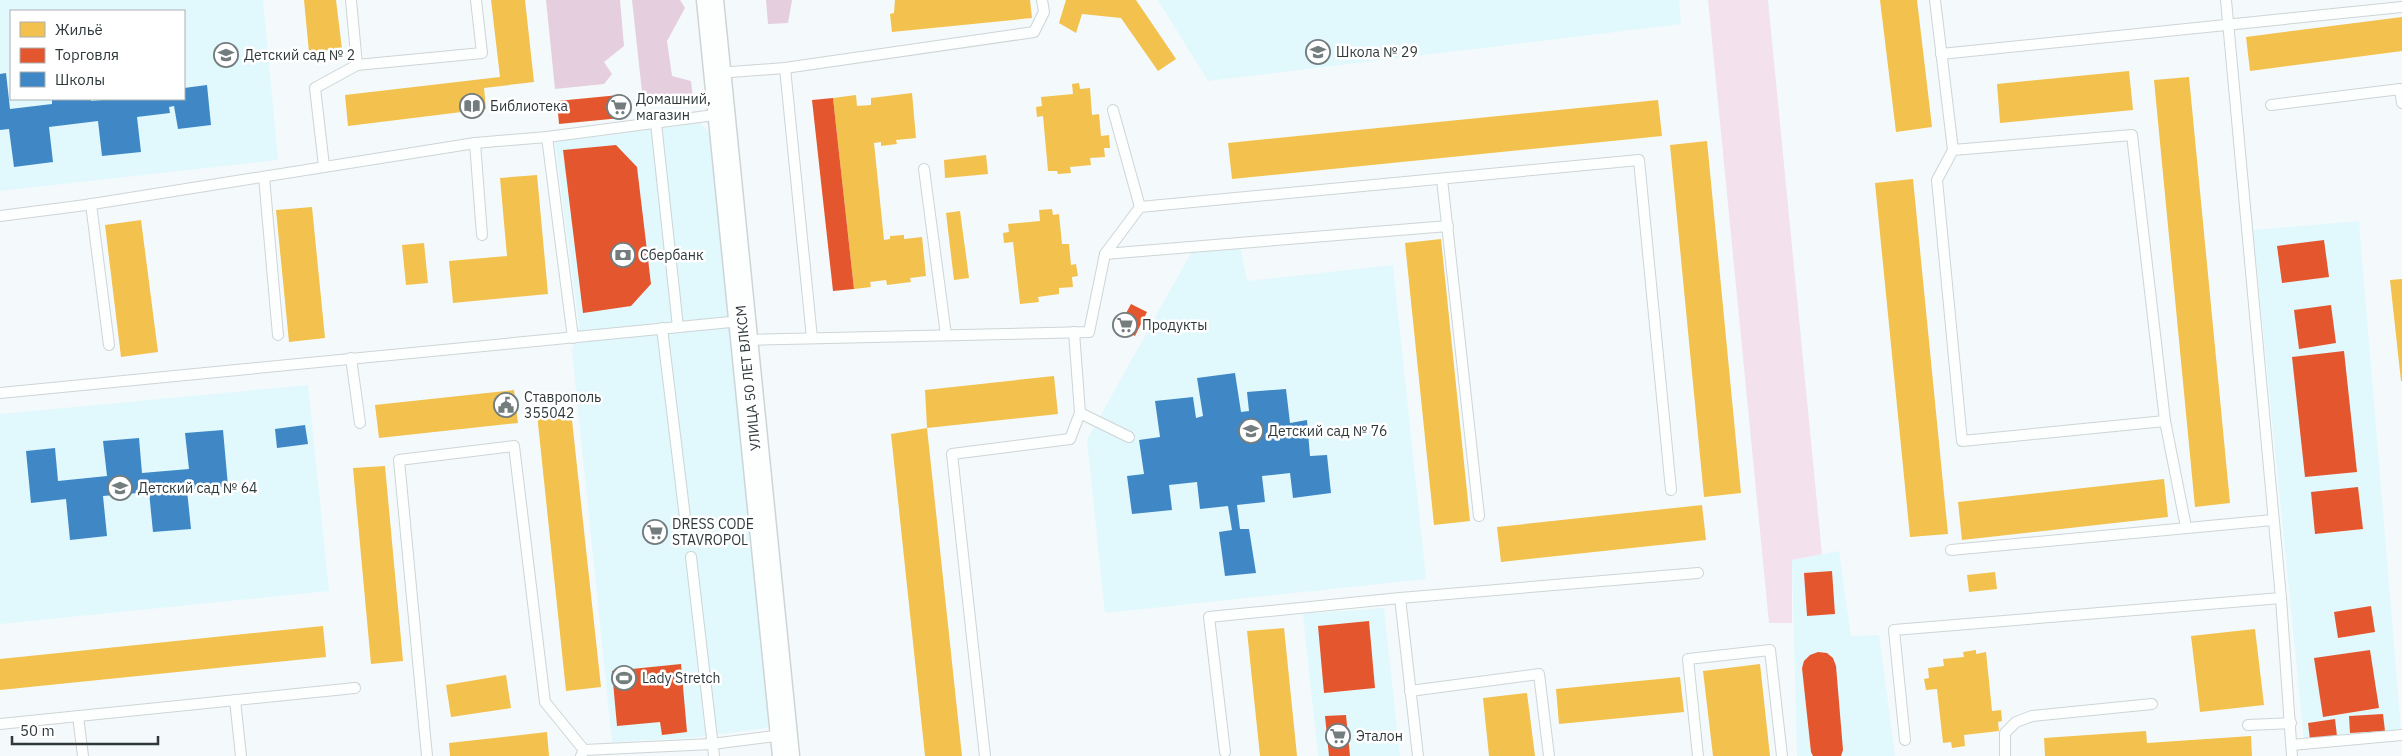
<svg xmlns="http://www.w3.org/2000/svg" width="2402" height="756" viewBox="0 0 2402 756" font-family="'IBM Plex Sans',sans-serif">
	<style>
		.built { fill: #e1f8fd; fill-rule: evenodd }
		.green { fill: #f3e2ee }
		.forest { fill: #e5cede }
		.homes { fill: #f2c14e }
		.shops { fill: #e4572e }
		.schools { fill: #3f88c5 }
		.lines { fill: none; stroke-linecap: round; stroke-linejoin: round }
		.service-casing { stroke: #cdd5d6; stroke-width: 12 }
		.tertiary-casing { stroke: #cdd5d6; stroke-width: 29 }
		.service { stroke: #fdfefe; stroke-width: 10 }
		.tertiary { stroke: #fdfefe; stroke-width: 26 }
		.labels { text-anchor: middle; stroke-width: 5; stroke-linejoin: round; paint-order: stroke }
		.poi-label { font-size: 14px; fill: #2f393b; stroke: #fff; text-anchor: start }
		.street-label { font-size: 14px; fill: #2f393b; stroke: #fff }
	</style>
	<rect width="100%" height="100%" fill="#f4fafb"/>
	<g class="built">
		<path d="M 0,0 L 263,0 L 278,160 L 0,191 ZM 11,11 L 184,11 L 184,99 L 11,99 Z"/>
		<polygon points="1158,0 1679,0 1681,24 1208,81"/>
		<polygon points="700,123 710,133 774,717 767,728 690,738 612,742 572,351 579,326 555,142"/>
		<polygon points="2359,221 2401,730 2304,740 2253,230"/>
		<polygon points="1240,247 1247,281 1393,265 1426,579 1105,613 1087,440 1192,251"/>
		<polygon points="308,385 329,591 0,624 0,414"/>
		<polygon points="1839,551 1851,636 1879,635 1895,756 1797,756 1792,560"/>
		<polygon points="1384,608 1400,756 1318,756 1303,614"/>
	</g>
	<polygon class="green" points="1708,0 1768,0 1822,554 1792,560 1792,623 1769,623"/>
	<g class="forest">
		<polygon points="546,0 620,0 624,46 604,62 612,74 604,84 555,89"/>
		<polygon points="632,0 680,0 685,8 667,41 672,76 691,81 693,99 672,95 662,105 643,101"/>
		<polygon points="766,0 792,0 788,23 768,24"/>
	</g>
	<g class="homes">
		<polygon points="304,0 336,0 342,49 309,52"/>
		<polygon points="491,0 525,0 534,82 484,88 486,109 348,126 345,95 500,77"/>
		<polygon points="895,0 1030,0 1032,18 892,32 890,14 894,13"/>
		<polygon points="1066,0 1136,0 1176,59 1158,71 1121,18 1082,14 1076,33 1059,23"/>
		<polygon points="1880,0 1917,0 1932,127 1896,132"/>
		<polygon points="2402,17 2402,51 2250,71 2246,37"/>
		<polygon points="2129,71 2133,110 2000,123 1997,84"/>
		<polygon points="2189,77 2230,503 2195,507 2154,80"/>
		<polygon points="1079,83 1080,89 1090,88 1092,115 1099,114 1101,136 1109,135 1110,148 1104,148 1105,157 1090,158 1091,165 1070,167 1071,173 1058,174 1057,171 1048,171 1043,116 1037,117 1036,107 1042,106 1041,97 1073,94 1072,84"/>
		<polygon points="912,93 916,138 896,140 897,144 881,146 881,142 874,143 884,240 890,239 890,236 904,235 904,239 922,237 926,276 910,278 911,282 887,285 886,280 870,282 871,287 854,289 833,98 856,95 857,106 871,105 871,98"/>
		<polygon points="1658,100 1662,136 1232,179 1228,143"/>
		<polygon points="1707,141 1741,493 1704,497 1670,145"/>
		<polygon points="986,155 988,174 945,178 944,160"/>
		<polygon points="537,175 548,294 453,303 449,261 507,256 500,178"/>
		<polygon points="1913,179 1948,534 1910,537 1875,183"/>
		<polygon points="312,207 325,338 289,342 276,210"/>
		<polygon points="1052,209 1053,215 1059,214 1062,244 1069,244 1071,265 1076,264 1078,276 1072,277 1073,287 1059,288 1059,294 1038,297 1039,302 1020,304 1013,242 1004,243 1003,233 1009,232 1008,224 1040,221 1039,210"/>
		<polygon points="960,211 969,278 954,280 946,213"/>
		<polygon points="141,220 158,352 121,357 105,225"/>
		<polygon points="1441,239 1470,521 1434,525 1405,243"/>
		<polygon points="424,243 428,283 406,285 402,245"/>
		<polygon points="2402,279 2402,381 2401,381 2390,280"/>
		<polygon points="1054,376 1058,414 927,428 962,756 925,756 891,434 927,428 925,390"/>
		<polygon points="514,390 518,423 379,438 375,405"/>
		<polygon points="571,411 601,687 566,691 537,414"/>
		<polygon points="385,466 403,661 371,664 353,468"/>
		<polygon points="2164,479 2168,517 1962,540 1958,502"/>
		<polygon points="1702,505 1706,540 1501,562 1497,527"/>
		<polygon points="1995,572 1997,589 1969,592 1967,575"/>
		<polygon points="323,626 326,657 0,690 0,659"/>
		<polygon points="1284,628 1297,756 1260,756 1247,631"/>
		<polygon points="2255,629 2264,705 2200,712 2191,636"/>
		<polygon points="1976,650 1976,654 1986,652 1992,711 2001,710 2002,721 1998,722 1999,731 1964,735 1965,746 1952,748 1951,742 1943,743 1937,689 1926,690 1924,679 1929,678 1928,668 1944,666 1943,659 1964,657 1963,652"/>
		<polygon points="1760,664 1770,756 1713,756 1703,671"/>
		<polygon points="506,675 511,708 451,717 446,685"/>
		<polygon points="1680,677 1684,712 1559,724 1556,689"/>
		<polygon points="1527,693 1535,756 1489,756 1483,698"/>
		<polygon points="2146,731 2147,743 2251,736 2252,756 2045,756 2044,738"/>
		<polygon points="547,732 549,756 450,756 449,743"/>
	</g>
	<g class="shops">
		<polygon points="619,95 621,118 559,124 557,101"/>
		<polygon points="833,98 854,289 833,291 812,100"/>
		<polygon points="616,145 637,167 651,284 631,306 583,313 563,150"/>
		<polygon points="2324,240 2329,277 2282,283 2277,246"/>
		<polygon points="1131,304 1147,312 1135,336 1118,328"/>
		<polygon points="2331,305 2336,343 2299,349 2294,310"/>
		<polygon points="2344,351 2357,472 2305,477 2292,357"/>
		<polygon points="2358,487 2363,529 2315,534 2311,492"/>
		<polygon points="1832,571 1835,614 1807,616 1804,573"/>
		<polygon points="2371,606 2375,632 2338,638 2334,612"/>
		<polygon points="1369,621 1375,688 1324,693 1318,626"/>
		<polygon points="2370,650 2379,708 2323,717 2314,658"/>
		<polygon points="1818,652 1827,653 1833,658 1836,666 1843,750 1841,756 1813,756 1811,752 1802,668 1804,661 1810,655"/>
		<polygon points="681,664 687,732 662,735 660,722 617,726 612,671"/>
		<polygon points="2383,714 2385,731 2350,733 2349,716"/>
		<polygon points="1346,715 1350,756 1329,756 1325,716"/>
		<polygon points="2335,719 2337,736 2310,740 2308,723"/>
	</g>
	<g class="schools">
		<polygon points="6,73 10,109 52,104 52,99 91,99 91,101 113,99 184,99 184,88 207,85 211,125 178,129 174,106 169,107 170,113 137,117 141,152 102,156 98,121 49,127 53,162 14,167 9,129 0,130 0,74"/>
		<polygon points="1235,373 1241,412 1249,411 1247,392 1286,389 1290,423 1307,420 1310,456 1327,455 1331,493 1293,498 1290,473 1262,476 1265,502 1237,505 1240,529 1249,529 1256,573 1225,576 1219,532 1232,530 1228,506 1200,509 1197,482 1169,485 1172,510 1132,514 1127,476 1144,474 1139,440 1160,437 1155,401 1193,397 1196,418 1203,416 1197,378"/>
		<polygon points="305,425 308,444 277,448 275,429"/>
		<polygon points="223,430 228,486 187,490 191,529 153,532 149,492 103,496 107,536 70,540 66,499 31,503 26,451 55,448 58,481 107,476 103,441 139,438 142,473 189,469 185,433"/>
	</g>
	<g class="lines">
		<defs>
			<g id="service">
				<polyline points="351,0 357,65"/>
				<polyline points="1935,0 1953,150 1937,180 1962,441 2165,421 2132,135 1953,150"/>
				<polyline points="2226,0 2281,598 2292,756"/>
				<polyline points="1941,54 2402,7"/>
				<polyline points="785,68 812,338"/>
				<polyline points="718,73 785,68 1034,32 1044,12 1042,0"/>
				<polyline points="2271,105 2400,89 2402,103"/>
				<polyline points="1113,110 1140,207"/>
				<polyline points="656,123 678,327"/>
				<polyline points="547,137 573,338"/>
				<polyline points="475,143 482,235"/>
				<polyline points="324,166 315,88 357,65 482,53 476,0"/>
				<polyline points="924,169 946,335"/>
				<polyline points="264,177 278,335"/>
				<polyline points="1442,179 1479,516"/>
				<polyline points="91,204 109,345"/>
				<polyline points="0,216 86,205 475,143 547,137 722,114"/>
				<polyline points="1105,254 1448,226"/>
				<polyline points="662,328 687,534"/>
				<polyline points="745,340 1089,332 1105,254 1140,207 1639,160 1671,490"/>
				<polyline points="351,358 360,423"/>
				<polyline points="0,393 741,321"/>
				<polyline points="1080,413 1129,437"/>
				<polyline points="2165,421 2186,527"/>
				<polyline points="1951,550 2273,520"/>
				<polyline points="691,557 714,756"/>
				<polyline points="1400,598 1698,573"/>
				<polyline points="1410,691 1539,674 1549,756"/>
				<polyline points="235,700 241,756"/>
				<polyline points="78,716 83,756"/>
				<polyline points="0,724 355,688"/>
				<polyline points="2248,725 2291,723"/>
				<polyline points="1905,740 1894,630 2281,598"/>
				<polyline points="2292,745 2402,735"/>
				<polyline points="1225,752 1209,617 1400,598 1418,756"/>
				<polyline points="427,756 399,460 514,446 545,702 584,750"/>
				<polyline points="581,756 584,750 712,744 783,735"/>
				<polyline points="985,756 952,454 1070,439 1080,413 1074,332"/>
				<polyline points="1698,756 1688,659 1770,650 1782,756"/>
				<polyline points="2005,756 2005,733 2016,722 2032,716 2152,704"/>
			</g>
			<polyline id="tertiary" points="710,0 786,756"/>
		</defs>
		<use href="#service" class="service-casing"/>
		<use href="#tertiary" class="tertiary-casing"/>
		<use href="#service" class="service"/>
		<use href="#tertiary" class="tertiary"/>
	</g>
	<defs>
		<symbol id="school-ring" viewBox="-11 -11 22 22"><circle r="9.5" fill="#fff" stroke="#747d7e" stroke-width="1.5"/><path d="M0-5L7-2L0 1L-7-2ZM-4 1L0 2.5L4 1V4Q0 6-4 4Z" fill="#747d7e"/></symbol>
		<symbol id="library-ring" viewBox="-11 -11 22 22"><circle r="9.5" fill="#fff" stroke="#747d7e" stroke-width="1.5"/><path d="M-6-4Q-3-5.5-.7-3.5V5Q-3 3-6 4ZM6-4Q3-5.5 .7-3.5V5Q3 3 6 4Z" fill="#747d7e"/></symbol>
		<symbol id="supermarket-ring" viewBox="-11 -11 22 22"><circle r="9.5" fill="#fff" stroke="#747d7e" stroke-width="1.5"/><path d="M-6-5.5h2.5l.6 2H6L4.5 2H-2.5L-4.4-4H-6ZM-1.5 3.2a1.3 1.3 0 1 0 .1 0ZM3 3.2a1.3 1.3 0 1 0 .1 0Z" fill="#747d7e"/></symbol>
		<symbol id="bank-ring" viewBox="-11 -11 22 22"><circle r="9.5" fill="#fff" stroke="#747d7e" stroke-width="1.5"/><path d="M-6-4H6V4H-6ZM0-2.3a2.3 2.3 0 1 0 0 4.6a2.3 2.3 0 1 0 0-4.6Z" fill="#747d7e"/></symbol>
		<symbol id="civic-ring" viewBox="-11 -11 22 22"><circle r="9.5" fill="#fff" stroke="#747d7e" stroke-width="1.5"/><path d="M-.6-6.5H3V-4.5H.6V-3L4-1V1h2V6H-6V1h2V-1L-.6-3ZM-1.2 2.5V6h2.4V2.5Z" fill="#747d7e"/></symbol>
		<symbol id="stadium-ring" viewBox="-11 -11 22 22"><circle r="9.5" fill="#fff" stroke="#747d7e" stroke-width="1.5"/><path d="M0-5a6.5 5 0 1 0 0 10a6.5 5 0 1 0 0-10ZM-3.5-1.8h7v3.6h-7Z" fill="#747d7e"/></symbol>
	</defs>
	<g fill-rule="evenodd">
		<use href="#school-ring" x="1304" y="38" width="28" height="28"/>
		<use href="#school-ring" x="212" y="41" width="28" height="28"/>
		<use href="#library-ring" x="458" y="92" width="28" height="28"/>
		<use href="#supermarket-ring" x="605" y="93" width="28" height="28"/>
		<use href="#bank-ring" x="609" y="241" width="28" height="28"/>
		<use href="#supermarket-ring" x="1111" y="311" width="28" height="28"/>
		<use href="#civic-ring" x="492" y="391" width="28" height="28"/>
		<use href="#school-ring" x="1237" y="417" width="28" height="28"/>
		<use href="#school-ring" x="106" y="474" width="28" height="28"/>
		<use href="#supermarket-ring" x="641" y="518" width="28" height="28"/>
		<use href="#stadium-ring" x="610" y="664" width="28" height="28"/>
		<use href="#supermarket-ring" x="1324" y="722" width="28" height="28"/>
	</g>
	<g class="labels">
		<g class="poi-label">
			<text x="1336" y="57">Школа № 29</text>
			<text x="244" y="60">Детский сад № 2</text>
			<text x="636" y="104">Домашний,<tspan x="636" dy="16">магазин</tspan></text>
			<text x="490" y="111">Библиотека</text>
			<text x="640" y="260">Сбербанк</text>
			<text x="1142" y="330">Продукты</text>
			<text x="524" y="402">Ставрополь<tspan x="524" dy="16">355042</tspan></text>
			<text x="1268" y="436">Детский сад № 76</text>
			<text x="138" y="493">Детский сад № 64</text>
			<text x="672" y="529">DRESS CODE<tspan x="672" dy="16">STAVROPOL</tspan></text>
			<text x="642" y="683">Lady Stretch</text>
			<text x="1356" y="741">Эталон</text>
		</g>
		<g class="street-label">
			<text transform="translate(748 378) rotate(-96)" y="5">УЛИЦА 50 ЛЕТ ВЛКСМ</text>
		</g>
	</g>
	<rect x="10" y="10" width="175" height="90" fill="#ffffff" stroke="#acb0b1"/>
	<rect x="20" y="22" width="25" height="15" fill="#f2c14e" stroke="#acb0b1"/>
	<text x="55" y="35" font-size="15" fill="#2f393b">Жильё</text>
	<rect x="20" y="48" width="25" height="15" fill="#e4572e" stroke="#acb0b1"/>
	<text x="55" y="60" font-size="15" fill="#2f393b">Торговля</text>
	<rect x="20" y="72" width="25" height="15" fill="#3f88c5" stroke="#acb0b1"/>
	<text x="55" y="85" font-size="15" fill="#2f393b">Школы</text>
	<path d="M12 736v8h146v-8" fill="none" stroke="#2f393b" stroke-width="2.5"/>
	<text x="20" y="736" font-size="15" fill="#2f393b" stroke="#ffffff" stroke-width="4" paint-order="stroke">50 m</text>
</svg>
